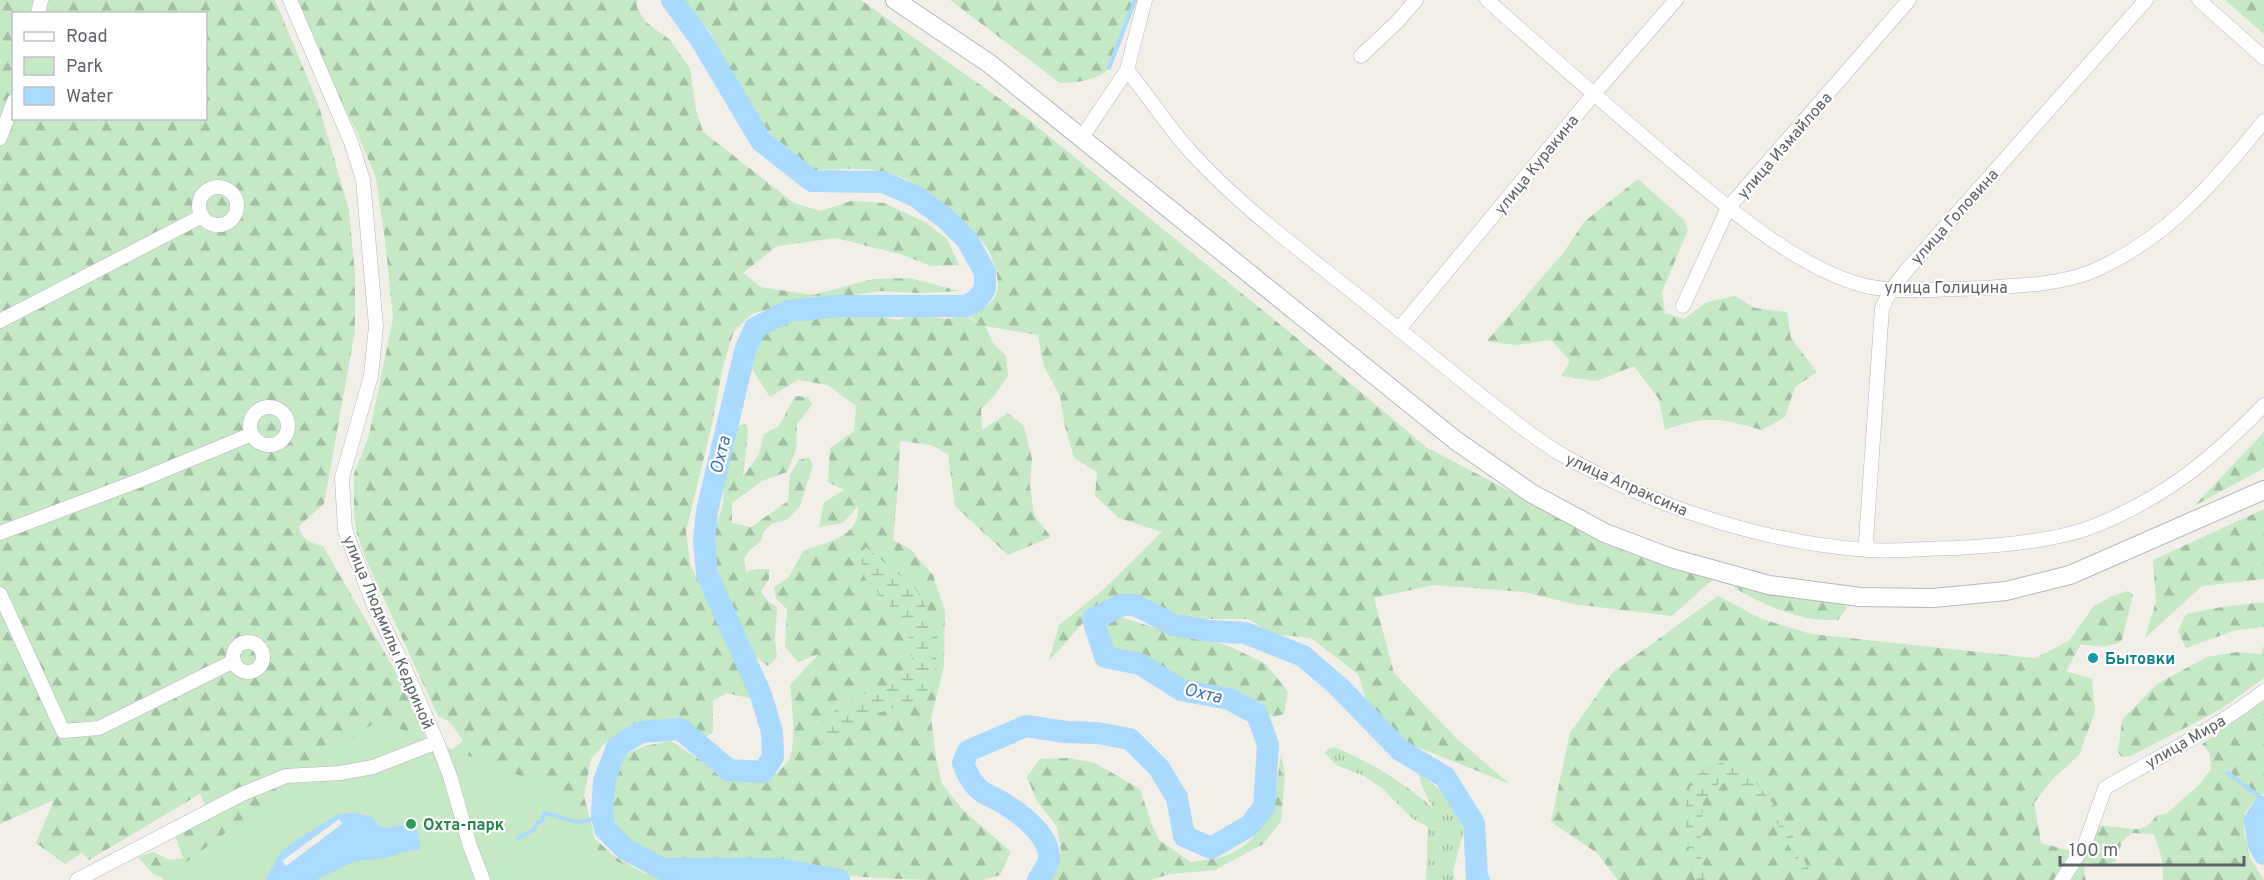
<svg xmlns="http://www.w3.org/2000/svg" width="2264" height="880" viewBox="0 0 2264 880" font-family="Overpass,sans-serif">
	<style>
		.grass { fill: url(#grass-tufts) }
		.forest { fill: url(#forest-firs); fill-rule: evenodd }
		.wetland { fill: url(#wetland-marsh) }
		.green { fill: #c5e8c5 }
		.water { fill: #aadaff }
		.pier { fill: #f1efe8 }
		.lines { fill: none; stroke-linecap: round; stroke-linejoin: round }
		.stream { stroke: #aadaff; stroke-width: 4 }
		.river { stroke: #aadaff; stroke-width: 22 }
		.minor-casing { stroke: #b5b8bc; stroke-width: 15 }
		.tertiary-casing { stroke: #b5b8bc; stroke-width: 20 }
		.minor { stroke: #fff; stroke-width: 14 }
		.tertiary { stroke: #fff; stroke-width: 18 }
		.culture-dot { fill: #0f9aa8; stroke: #fff; stroke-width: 2 }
		.leisure-dot { fill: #2e9e5b; stroke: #fff; stroke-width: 2 }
		.labels { text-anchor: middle; stroke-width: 4.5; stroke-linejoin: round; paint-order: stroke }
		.street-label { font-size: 16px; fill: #5f6368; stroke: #fff }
		.culture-label { font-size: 16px; font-weight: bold; fill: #0d838f; stroke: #fff; text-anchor: start }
		.leisure-label { font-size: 16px; font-weight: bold; fill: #27864d; stroke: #fff; text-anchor: start }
		.water-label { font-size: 18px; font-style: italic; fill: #4174aa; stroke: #fff }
	</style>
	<defs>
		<pattern id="grass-tufts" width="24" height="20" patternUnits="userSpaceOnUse" patternTransform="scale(1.5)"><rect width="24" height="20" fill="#c5e8c5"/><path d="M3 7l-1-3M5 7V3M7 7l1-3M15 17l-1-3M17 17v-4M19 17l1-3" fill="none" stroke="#a3c0a4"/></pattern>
		<pattern id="forest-firs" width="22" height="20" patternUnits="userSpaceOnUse" patternTransform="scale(1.5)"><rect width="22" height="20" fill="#c5e8c5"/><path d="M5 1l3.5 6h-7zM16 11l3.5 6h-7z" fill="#a3c0a4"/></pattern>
		<pattern id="wetland-marsh" width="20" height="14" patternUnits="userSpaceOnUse" patternTransform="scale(1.5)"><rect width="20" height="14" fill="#c5e8c5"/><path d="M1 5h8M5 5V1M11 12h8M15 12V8" fill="none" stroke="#a3c0a4"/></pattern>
	</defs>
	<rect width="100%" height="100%" fill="#f1efe8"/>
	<path class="grass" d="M 1334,747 C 1371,762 1403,782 1433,808 L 1423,788 L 1418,772 L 1444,793 L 1457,812 L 1464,830 L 1453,871 L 1455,880 L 1426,880 L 1428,827 L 1413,819 L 1382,788 L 1364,776 L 1336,765 L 1325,753 L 1328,749 Z"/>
	<g class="forest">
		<path d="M 0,0 L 275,0 L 318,103 L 349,210 L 355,275 L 355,331 L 324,504 L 299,526 C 301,540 311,543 323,546 L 408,693 L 440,773 L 265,880 L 167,880 L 153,874 L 138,857 L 153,852 L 170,860 L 183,858 L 175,836 L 206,807 L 200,794 L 89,860 L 82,853 L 65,864 L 36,843 L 54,800 L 0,824 ZM 14,14 L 206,14 L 206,118 L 14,118 Z"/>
		<polygon points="298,0 637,0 637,8 646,22 670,40 690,68 696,110 703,132 794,203 820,211 851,201 884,203 925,222 947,239 959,265 931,266 903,255 836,238 777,246 743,273 761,287 813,295 873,279 910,278 960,291 919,293 880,291 779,306 752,314 734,331 723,366 712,424 686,531 690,564 753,699 727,693 713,701 713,732 703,739 680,720 642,722 606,742 591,759 584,796 595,839 614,856 644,873 657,877 674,880 712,875 721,880 497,880 452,750 463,741 450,722 438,716 367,562 357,534 354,516 354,474 369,435 393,319 385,240 376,178 357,132 331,82"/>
		<path d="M 681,0 L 861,0 L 1024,116 L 1293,335 L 1426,447 L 1606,542 L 1712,580 L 1672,616 L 1573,604 L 1524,592 L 1434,585 L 1374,598 L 1394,673 L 1457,739 L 1510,784 L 1410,744 L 1371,715 L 1358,674 L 1311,638 L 1273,634 L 1248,619 L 1174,619 L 1135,599 L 1089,616 L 1049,661 L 1059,625 L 1103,590 L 1162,532 L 1119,518 L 1095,496 L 1097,472 L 1074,458 L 1065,427 L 1060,396 L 1043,364 L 1038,335 L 985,326 L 993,343 L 1006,356 L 1008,376 L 994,396 L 981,409 L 982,430 L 1008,413 L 1024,426 L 1032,459 L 1030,485 L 1034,515 L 1051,537 L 1008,555 L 955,506 L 948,454 L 931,445 L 900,441 L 898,485 L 893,540 L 910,549 L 933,575 L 945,611 L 944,666 L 931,718 L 936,758 L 942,784 L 963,810 L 1011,852 L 1000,875 L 984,880 C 937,880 890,880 843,875 C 823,873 805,864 785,861 C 733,856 659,877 619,834 C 601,815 609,783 614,760 L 645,746 L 671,741 C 697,757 754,803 781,769 C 785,765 790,760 791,754 C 796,732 792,708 790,685 L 819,654 L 798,662 L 785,647 L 787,609 L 776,599 L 774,587 L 789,577 L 803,551 C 827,541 859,539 858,506 L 843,523 L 819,527 L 824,502 L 844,490 L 828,482 L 830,448 L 854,431 L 856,406 L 828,385 L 798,380 L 770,397 L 752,369 L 754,347 L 772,326 L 800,315 L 869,315 L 899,320 L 914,314 L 945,319 L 965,316 L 982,325 L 970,317 C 979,311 994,304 997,292 C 1000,279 994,260 987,248 C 977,231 918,182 899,176 C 871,166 842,169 813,170 L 766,131 L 743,98 L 710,32 Z"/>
		<path d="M 950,0 L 1133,0 C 1131,14 1118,57 1109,68 C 1099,80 1075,83 1060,83 Z"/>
		<polygon points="2225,0 2264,0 2264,34"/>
		<path d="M 1638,179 L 1684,220 L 1688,230 L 1662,292 L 1665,313 L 1684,319 L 1707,302 L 1735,296 L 1755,308 L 1787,312 L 1791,338 L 1817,372 L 1795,387 L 1785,417 L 1762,430 C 1719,418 1708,415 1665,430 L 1659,399 L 1634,366 L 1597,381 L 1561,376 L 1570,361 L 1551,340 L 1514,345 L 1487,341 L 1564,252 L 1584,222 Z"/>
		<polygon points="795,396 808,397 812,405 797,424 796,450 787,472 762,481 732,503 732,523 751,527 788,501 790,474 799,460 809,457 813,466 800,506 787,520 773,523 764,531 761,541 750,550 744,559 746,572 756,569 769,569 769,579 761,591 768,601 777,607 775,640 777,657 768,666 750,653 718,580 713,558 712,539 723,504 726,456 734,428 746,423 748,431 743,477 759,454 764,434 779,426"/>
		<polygon points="2264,432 2264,468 2194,506"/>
		<polygon points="2264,509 2264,579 2202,586 2145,638 2156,601 2153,560"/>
		<path d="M 1734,582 L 1844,601 L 1846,609 L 1838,620 C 1802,622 1765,606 1735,588 Z"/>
		<path d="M 2128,591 L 2133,595 L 2122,640 C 2112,648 2093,647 2081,644 L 2066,671 L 2092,679 L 2095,712 L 2079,755 L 2052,780 L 2034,803 L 2041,843 L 2071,851 L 2053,880 L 1618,880 L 1597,853 L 1551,822 L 1570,733 L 1613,672 L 1718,596 L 1762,619 L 1811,634 L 2035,658 L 2069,641 L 2093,607 L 2110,597 Z"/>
		<polygon points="2264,602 2264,627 2236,630 2186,648 2178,631 2186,614 2222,607"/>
		<polygon points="1118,616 1161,630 1223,644 1235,649 1266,664 1288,692 1284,714 1274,717 1245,698 1184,680 1137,654 1111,647 1102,637 1098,625 1109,617"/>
		<polygon points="2264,645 2264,678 2221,709 2131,756 2122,757 2118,752 2122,720 2157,684 2207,657 2237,652 2261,654"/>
		<path d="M 2264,701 L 2264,794 L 2259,796 L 2245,812 L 2244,833 L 2250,858 L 2264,880 L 2163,880 L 2162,859 L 2154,834 L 2131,833 L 2122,842 L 2115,862 L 2099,865 L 2086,862 L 2084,874 L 2086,880 L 2067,880 L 2085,826 C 2094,826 2105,825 2114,827 C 2136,829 2143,834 2157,815 L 2166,814 L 2200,784 L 2211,769 L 2210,754 L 2202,744 Z"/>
		<path d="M 1281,754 L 1285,774 L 1281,821 L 1263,844 L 1215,870 L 1170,874 L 1150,880 L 1051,880 L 1050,877 L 1061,851 L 1057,827 L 1037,801 L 1027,777 L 1040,759 L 1069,758 L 1095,763 L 1140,789 L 1151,822 L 1159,840 L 1191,862 C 1204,860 1220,859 1232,853 C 1270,835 1276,792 1281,754 Z"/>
	</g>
	<g class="wetland">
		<polygon points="866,547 915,588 929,612 938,639 935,671 927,691 913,704 873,714 831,743 823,744 817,732 826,716 864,694 890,685 912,659 907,625 865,578 859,554"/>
		<path d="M 1728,762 L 1746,770 L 1783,816 L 1809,870 L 1817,880 L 1807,880 L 1805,877 L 1776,821 L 1742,790 L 1720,782 L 1703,801 L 1700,852 L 1705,880 L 1695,880 C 1687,840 1667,767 1728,762 Z"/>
	</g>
	<polygon class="green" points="378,720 569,795 599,852 653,880 162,880"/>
	<polygon class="water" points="356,813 372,817 378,825 385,828 416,823 421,849 400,853 387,858 355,861 316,880 265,880 282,851 295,841 338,814"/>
	<polygon class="pier" points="339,819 342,824 286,866 282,861"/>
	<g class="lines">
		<g class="stream">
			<polyline points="1109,68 1135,0"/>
			<polyline points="2228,773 2264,800"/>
			<path d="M 518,838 L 534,830 L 537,823 L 542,821 L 544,813 C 572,818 575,829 602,815"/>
			<polyline points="835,880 835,879"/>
		</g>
		<g class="river">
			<polyline points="672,0 701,40 761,141 812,181 883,182 915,196 945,218 967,240 985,272 985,289 977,300 966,306 839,306 789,311 755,328 745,351 707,511 704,541 707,574 761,695 772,732 773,757 763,772 729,770 680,729 641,732 617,747 604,781 602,815 605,829 625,849 663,869 779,869 839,880"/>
			<polyline points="2264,807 2255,820 2258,843 2264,854"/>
			<path d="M 1038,880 C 1042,874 1050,863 1049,855 C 1047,832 1015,809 996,799 C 991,796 984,794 980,790 C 971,783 967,773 963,763 L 968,751 L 1026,726 L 1066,732 L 1098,733 L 1130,739 L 1159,768 L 1177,798 L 1184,836 L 1211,848 L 1249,826 L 1264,807 L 1268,745 L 1257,714 L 1229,699 L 1181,690 L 1140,664 L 1105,657 L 1093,619 L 1122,605 L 1135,605 L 1174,625 L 1210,631 L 1245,633 L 1303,656 L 1338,686 L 1400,750 L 1445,777 L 1474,823 L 1477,877 L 1479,880"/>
		</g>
		<defs>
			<g id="minor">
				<polyline points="290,0 351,142 363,180 376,326 371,376 342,478 345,530 375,608 405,669 437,742 450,776 470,846 483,880"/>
				<path d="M 1487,0 C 1548,54 1609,108 1672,161 C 1725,205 1788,261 1855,283 C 1891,295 1943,289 1981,288 C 2015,286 2055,285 2088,273 C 2163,243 2215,182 2264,121"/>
				<polyline points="2199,0 2264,58"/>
				<polyline points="38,14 41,0"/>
				<polyline points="1361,56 1397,22 1416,0"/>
				<path d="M 1127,70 C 1148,96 1167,125 1189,150 C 1243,210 1311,258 1374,309 C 1412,340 1450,371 1489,402 C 1514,421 1539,442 1566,457 C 1655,507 1765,543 1868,550 C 1896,552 1927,548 1956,548 C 1996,546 2050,542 2089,528 C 2162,500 2211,460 2264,405"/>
				<polyline points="1082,137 1127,70 1145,0"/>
				<polyline points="0,138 14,101"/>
				<circle cx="218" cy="206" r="19"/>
				<polyline points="1683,306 1728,208 1909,0"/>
				<polyline points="0,321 202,216"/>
				<polyline points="1399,329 1593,95 1676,0"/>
				<circle cx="269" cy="426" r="19"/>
				<polyline points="0,533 138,481 252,434"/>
				<polyline points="1869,550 1866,541 1882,308 1891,290 1906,271 2146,0"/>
				<polyline points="0,594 63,731 99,728 234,661"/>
				<circle cx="248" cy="657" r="15"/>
				<polyline points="77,880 242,794 286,776 340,773 373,767 437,742"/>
				<path d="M 2062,880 L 2085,844 L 2105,788 C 2158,757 2215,729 2264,691"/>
			</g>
			<polyline id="tertiary" points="895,0 990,64 1455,440 1531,493 1605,533 1671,558 1769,585 1860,597 1933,598 2006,591 2070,575 2264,490"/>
		</defs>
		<use href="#minor" class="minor-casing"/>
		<use href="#tertiary" class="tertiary-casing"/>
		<use href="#minor" class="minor"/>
		<use href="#tertiary" class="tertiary"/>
	</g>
	<circle class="culture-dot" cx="2093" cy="658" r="6"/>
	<circle class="leisure-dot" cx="411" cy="824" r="6"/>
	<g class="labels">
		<g class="street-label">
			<text transform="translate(1784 145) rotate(-49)" y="6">улица Измайлова</text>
			<text transform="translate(1536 164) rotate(-51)" y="6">улица Куракина</text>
			<text transform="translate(1954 216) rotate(-48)" y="6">улица Головина</text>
			<text x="1946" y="293">улица Голицина</text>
			<text transform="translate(1627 484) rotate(24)" y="6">улица Апраксина</text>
			<text transform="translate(389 632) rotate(67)" y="6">улица Людмилы Кедриной</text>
			<text transform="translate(2185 741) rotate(-30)" y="6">улица Мира</text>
		</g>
		<g class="culture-label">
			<text x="2105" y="664">Бытовки</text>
		</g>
		<g class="leisure-label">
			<text x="423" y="830">Охта-парк</text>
		</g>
		<g class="water-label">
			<text transform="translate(720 455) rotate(-76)" y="6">Охта</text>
			<text transform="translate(1203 693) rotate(13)" y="6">Охта</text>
		</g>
	</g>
	<rect x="12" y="12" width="195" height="108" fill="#ffffff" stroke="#bfc1c3" stroke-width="1.5"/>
	<rect x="24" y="32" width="30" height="9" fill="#ffffff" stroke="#bfc1c3" stroke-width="1.5"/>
	<text x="66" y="42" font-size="18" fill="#5f6368">Road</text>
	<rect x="24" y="57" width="30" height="18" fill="#c5e8c5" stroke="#bfc1c3" stroke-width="1.5"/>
	<text x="66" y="72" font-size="18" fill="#5f6368">Park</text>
	<rect x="24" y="87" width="30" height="18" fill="#aadaff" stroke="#bfc1c3" stroke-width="1.5"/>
	<text x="66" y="102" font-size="18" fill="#5f6368">Water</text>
	<path d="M2060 856v9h184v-9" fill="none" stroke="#5f6368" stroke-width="3"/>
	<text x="2069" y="856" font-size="18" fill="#5f6368" stroke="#ffffff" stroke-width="4.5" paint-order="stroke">100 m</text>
</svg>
